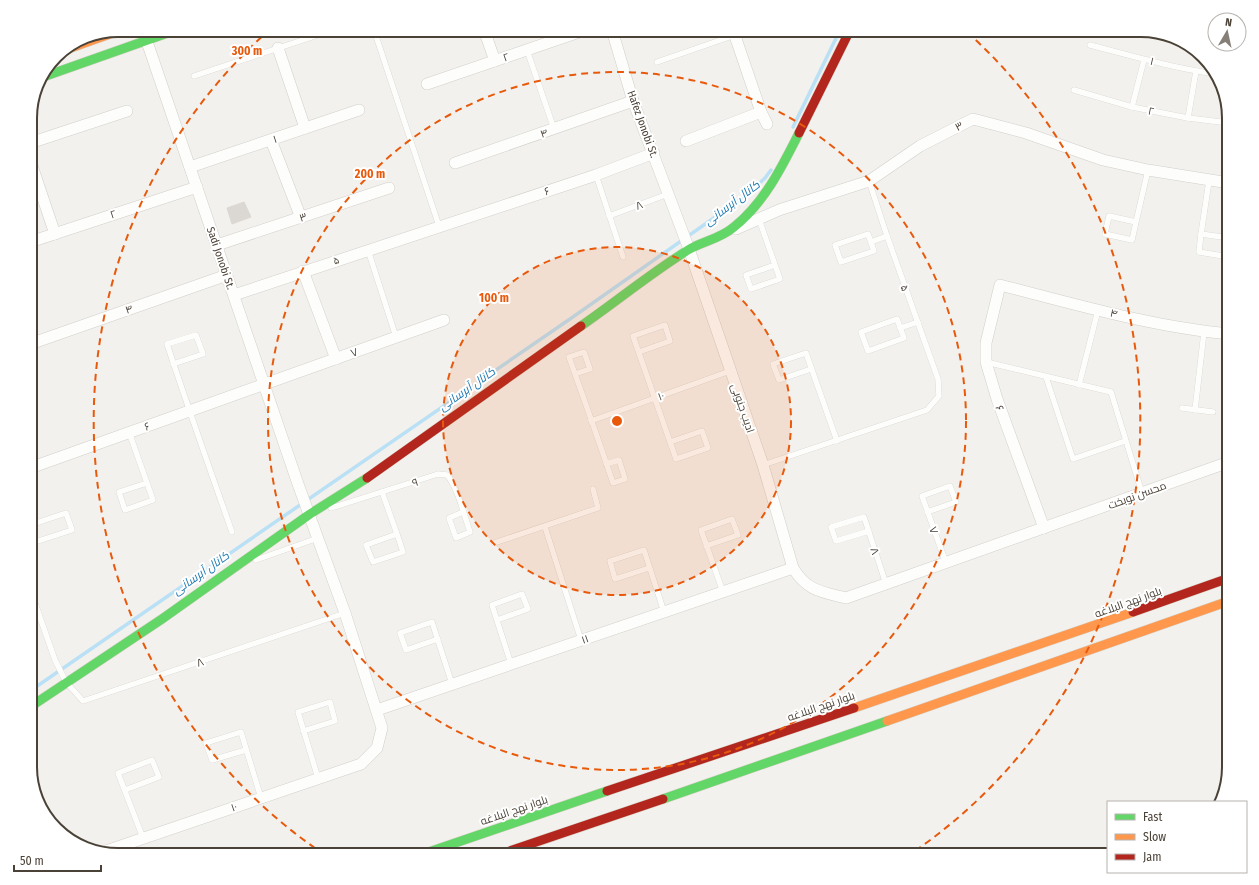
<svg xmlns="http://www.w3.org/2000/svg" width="1259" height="885" viewBox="0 0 1259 885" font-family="'Fira Sans Condensed',Cairo,sans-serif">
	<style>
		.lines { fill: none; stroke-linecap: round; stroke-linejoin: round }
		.stream { stroke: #bae0f5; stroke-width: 3.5 }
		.building { fill: #dbd8d3; stroke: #dcd8d2 }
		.lane-casing { stroke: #d1cfca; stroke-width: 6 }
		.street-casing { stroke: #d1cfca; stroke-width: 12 }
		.fast-casing { stroke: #d5d0c4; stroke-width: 10 }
		.slow-casing { stroke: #d5d0c4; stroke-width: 10 }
		.jam-casing { stroke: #d5d0c4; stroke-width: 10 }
		.lane { stroke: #fdfdfc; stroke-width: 5.5 }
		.street { stroke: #fdfdfc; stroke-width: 11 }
		.fast { stroke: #63d668; stroke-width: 9 }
		.slow { stroke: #ff974d; stroke-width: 9 }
		.jam { stroke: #b3261e; stroke-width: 9 }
		.ring { fill: none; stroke: #e8590c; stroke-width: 2; stroke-dasharray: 7 5 }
		.labels { text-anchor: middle; stroke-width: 4; stroke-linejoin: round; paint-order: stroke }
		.street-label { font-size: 11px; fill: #4b4237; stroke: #fff }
		.water-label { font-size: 12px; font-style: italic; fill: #207bb2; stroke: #fff }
		.rim { fill: none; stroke: #4b4237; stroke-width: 2 }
		.centre { fill: #e8590c; stroke: #fff; stroke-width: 2 }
		.ring-label { font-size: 12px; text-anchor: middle; font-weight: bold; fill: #e8590c; stroke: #fff; stroke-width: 4; stroke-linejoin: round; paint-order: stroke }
	</style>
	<rect width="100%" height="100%" fill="#f3f1ed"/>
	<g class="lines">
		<g class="stream">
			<polyline points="793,127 840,30"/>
			<polyline points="30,691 570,319 748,194 765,178 771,170"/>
		</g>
	</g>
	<polygon class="building" points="244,202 251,217 232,224 227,208"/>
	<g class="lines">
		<defs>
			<g id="lane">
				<polyline points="374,30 439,226"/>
				<path d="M 1090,45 C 1132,56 1173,68 1216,74"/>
				<polyline points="527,50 554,129"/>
				<polyline points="657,62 735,35"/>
				<polyline points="194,76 333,30"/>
				<polyline points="1074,90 1132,107 1188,118 1229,123"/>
				<polyline points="1132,107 1144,60"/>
				<polyline points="1188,118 1196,71"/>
				<polyline points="596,175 623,257"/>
				<polyline points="1209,181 1201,234 1229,238"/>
				<polyline points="609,216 668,194"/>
				<polyline points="759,219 775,265 746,275 751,289 780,279 775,265"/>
				<polyline points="1136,222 1132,240 1105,234 1109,216 1136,222 1148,170"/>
				<polygon points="868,234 874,251 841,262 835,245"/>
				<polyline points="1201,234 1199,252 1229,257"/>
				<polyline points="871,242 887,236"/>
				<polyline points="368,250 396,337"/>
				<polygon points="897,319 904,338 868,351 861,332"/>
				<polyline points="900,328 918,322"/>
				<polyline points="639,352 670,341 665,325 633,336 676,459 708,448 702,431 670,442"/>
				<polyline points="986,362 1111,392 1142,493"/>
				<path d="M 173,364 L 203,354 L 196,335 L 167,344 C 188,407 210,470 232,532"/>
				<polyline points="811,369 779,380 773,364 806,353 837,441"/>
				<path d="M 575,374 L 590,369 L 584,352 L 569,357 C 584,399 599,441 613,483 L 625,479 L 619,460 L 606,464"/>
				<polyline points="1046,377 1073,459 1125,441"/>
				<polyline points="1079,385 1098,310"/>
				<polyline points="1182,408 1213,412"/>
				<polyline points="1195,410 1204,332"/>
				<polyline points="591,421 730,371"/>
				<polyline points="129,432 147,483 119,492 125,510 153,500 147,483"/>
				<polyline points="763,465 927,410 939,396 938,379 887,236 869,181"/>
				<polyline points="382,492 397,534 366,545 373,562 403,552 397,534"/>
				<path d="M 331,508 L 438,474 L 447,475 C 458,488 464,515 470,532 L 456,538 L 449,518 L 463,512"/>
				<polyline points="927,512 956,502 950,486 922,496 946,563"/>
				<polyline points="30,525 66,513 72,530 35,542 32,533"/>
				<polyline points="545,527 581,640"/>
				<polyline points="869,531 836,541 831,527 864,517 886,584"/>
				<polyline points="494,543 598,508 593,489"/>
				<polyline points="706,546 738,535 732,519 701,530 723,592"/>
				<polyline points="256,560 318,538"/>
				<polyline points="649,568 615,579 610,561 644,550 664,612"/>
				<polyline points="30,589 55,660 66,682 83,701 345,613"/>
				<polyline points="497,620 528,609 522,594 492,605 511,664"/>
				<polyline points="438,639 406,650 400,633 432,622 452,684"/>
				<polyline points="303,731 335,721 330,702 298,712 318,778"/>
				<polyline points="246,750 212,760 206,743 241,732 261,798"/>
				<polyline points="125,790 159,777 152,760 118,773 143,838"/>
			</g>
			<g id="street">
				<polyline points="484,30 495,61"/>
				<path d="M 612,30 L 633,101 L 689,249 L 763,465 L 793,568 C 807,591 822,592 846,598 L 1229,462"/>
				<polyline points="733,30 761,112 767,124"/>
				<polyline points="278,48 305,128"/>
				<polyline points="427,84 585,30"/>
				<polyline points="271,140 301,218"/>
				<polyline points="686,141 761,112"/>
				<polyline points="30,143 127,111"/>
				<polyline points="30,160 55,234"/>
				<polyline points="455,163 633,101"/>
				<polyline points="190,167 359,110"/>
				<polyline points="736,229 779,210 869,181 920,146 973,119 1026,133 1103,160 1148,170 1229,183"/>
				<polyline points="30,242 197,187"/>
				<polyline points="217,245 389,188"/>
				<polyline points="303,271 336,359"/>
				<polyline points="234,295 596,175 654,153"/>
				<polyline points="30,344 227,275"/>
				<polyline points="30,468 444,320"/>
				<path d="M 1044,528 L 997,399 L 986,362 L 986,343 L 1000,285 C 1074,304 1153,327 1229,334"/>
				<polyline points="377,710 793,568"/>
				<polyline points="106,851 361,764 377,748 382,728 345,613 298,484 143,30"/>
			</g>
			<g id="fast">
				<polyline points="40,78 176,30"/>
				<path d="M 581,326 C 617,301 651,273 688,250 C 703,241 720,239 734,227 C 764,203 782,167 799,133"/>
				<polyline points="30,707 162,619 310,514 367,478"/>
				<polyline points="663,799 887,721"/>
				<polyline points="420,855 607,791"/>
			</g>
			<g id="slow">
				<polyline points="62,51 121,30"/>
				<polyline points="854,708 1133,612"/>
				<polyline points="887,721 1229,601"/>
			</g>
			<g id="jam">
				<polyline points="799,133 850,30"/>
				<polyline points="367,478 581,326"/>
				<polyline points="1133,612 1229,578"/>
				<polyline points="607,791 854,708"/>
				<polyline points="498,855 663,799"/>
			</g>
		</defs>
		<use href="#lane" class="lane-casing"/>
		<use href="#street" class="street-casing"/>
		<use href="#fast" class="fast-casing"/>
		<use href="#slow" class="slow-casing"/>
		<use href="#jam" class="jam-casing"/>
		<use href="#lane" class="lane"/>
		<use href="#street" class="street"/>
		<use href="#fast" class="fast"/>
		<use href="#slow" class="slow"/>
		<use href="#jam" class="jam"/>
	</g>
	<circle cx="617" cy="421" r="174" fill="#e8590c" fill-opacity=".12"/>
	<g class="ring">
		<circle cx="617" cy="421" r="174"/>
		<circle cx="617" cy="421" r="349"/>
		<path d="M325 855A523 523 0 0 1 267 32M967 32A523 523 0 0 1 909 855"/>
	</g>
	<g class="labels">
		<g class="street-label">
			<text transform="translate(506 57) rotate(-19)" y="4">۲</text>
			<text transform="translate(1152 61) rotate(13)" y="4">۱</text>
			<text transform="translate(1151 111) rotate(11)" y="4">۲</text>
			<text transform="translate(643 124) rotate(70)" y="4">Hafez Jonobi St.</text>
			<text transform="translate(959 126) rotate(-28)" y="4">۳</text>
			<text transform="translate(544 133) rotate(-19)" y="4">۴</text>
			<text transform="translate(275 139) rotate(-18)" y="4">۱</text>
			<text transform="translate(547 191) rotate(-18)" y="4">۶</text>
			<text transform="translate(639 205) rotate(-21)" y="4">۸</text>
			<text transform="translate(113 214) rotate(-18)" y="4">۲</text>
			<text transform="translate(303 217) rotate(-18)" y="4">۳</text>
			<text transform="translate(221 258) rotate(71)" y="4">Sadi Jonobi St.</text>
			<text transform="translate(336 260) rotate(-19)" y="4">۵</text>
			<text transform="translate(905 288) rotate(70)" y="4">۵</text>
			<text transform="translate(129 309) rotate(-19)" y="4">۴</text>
			<text transform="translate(1114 313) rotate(12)" y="4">۴</text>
			<text transform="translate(354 352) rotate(-20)" y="4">۷</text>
			<text transform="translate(661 396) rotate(-20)" y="4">۱۰</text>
			<text transform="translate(743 408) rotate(71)" y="4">ادیب جنوبی</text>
			<text transform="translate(1000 408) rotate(70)" y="4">۶</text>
			<text transform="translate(147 426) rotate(-20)" y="4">۶</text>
			<text transform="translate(415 482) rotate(-17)" y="4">۹</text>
			<text transform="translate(1137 495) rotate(-20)" y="4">محسن نوبخت</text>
			<text transform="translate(934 530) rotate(70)" y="4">۷</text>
			<text transform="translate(875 551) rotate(72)" y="4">۸</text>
			<text transform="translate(1128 602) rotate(-20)" y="4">بلوار نهج البلاغه</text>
			<text transform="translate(585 639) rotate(-19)" y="4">۱۱</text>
			<text transform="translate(200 662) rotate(-19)" y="4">۸</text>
			<text transform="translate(821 706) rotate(-19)" y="4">بلوار نهج البلاغه</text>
			<text transform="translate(234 807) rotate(-19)" y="4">۱۰</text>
			<text transform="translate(514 810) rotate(-19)" y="4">بلوار نهج البلاغه</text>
		</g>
		<g class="water-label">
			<text transform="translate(732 203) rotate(-37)" y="4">کانال آبرسانی</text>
			<text transform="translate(467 389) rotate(-35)" y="4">کانال آبرسانی</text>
			<text transform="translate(201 573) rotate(-35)" y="4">کانال آبرسانی</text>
		</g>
	</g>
	<path d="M0 0H1259V885H0ZM118 37H1141A81 81 0 0 1 1222 118V767A81 81 0 0 1 1141 848H118A81 81 0 0 1 37 767V118A81 81 0 0 1 118 37Z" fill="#fff" fill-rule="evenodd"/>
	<path class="rim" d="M118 37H1141A81 81 0 0 1 1222 118V767A81 81 0 0 1 1141 848H118A81 81 0 0 1 37 767V118A81 81 0 0 1 118 37Z"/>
	<circle cx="617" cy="421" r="6" class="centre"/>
	<g class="ring-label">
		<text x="247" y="55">300 m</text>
		<text x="370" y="178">200 m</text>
		<text x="494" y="302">100 m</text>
	</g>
	<rect x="1107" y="801" width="140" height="72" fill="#ffffff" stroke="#b7b3af"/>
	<rect x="1115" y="814" width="20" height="6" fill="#63d668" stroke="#b7b3af"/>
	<text x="1143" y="821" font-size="12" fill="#4b4237">Fast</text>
	<rect x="1115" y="834" width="20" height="6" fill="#ff974d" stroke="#b7b3af"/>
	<text x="1143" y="841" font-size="12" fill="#4b4237">Slow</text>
	<rect x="1115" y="854" width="20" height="6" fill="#b3261e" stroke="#b7b3af"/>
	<text x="1143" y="861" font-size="12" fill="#4b4237">Jam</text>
	<g transform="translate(1227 32) rotate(9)"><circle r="19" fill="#ffffff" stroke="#b7b3af"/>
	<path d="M0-3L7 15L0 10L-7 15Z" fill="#867f77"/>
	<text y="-6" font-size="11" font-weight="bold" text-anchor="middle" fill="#4b4237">N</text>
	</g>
	<path d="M14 865v6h87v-6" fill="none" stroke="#4b4237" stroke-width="2"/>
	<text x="20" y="865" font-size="12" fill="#4b4237" stroke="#ffffff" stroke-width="3" paint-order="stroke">50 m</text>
</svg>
